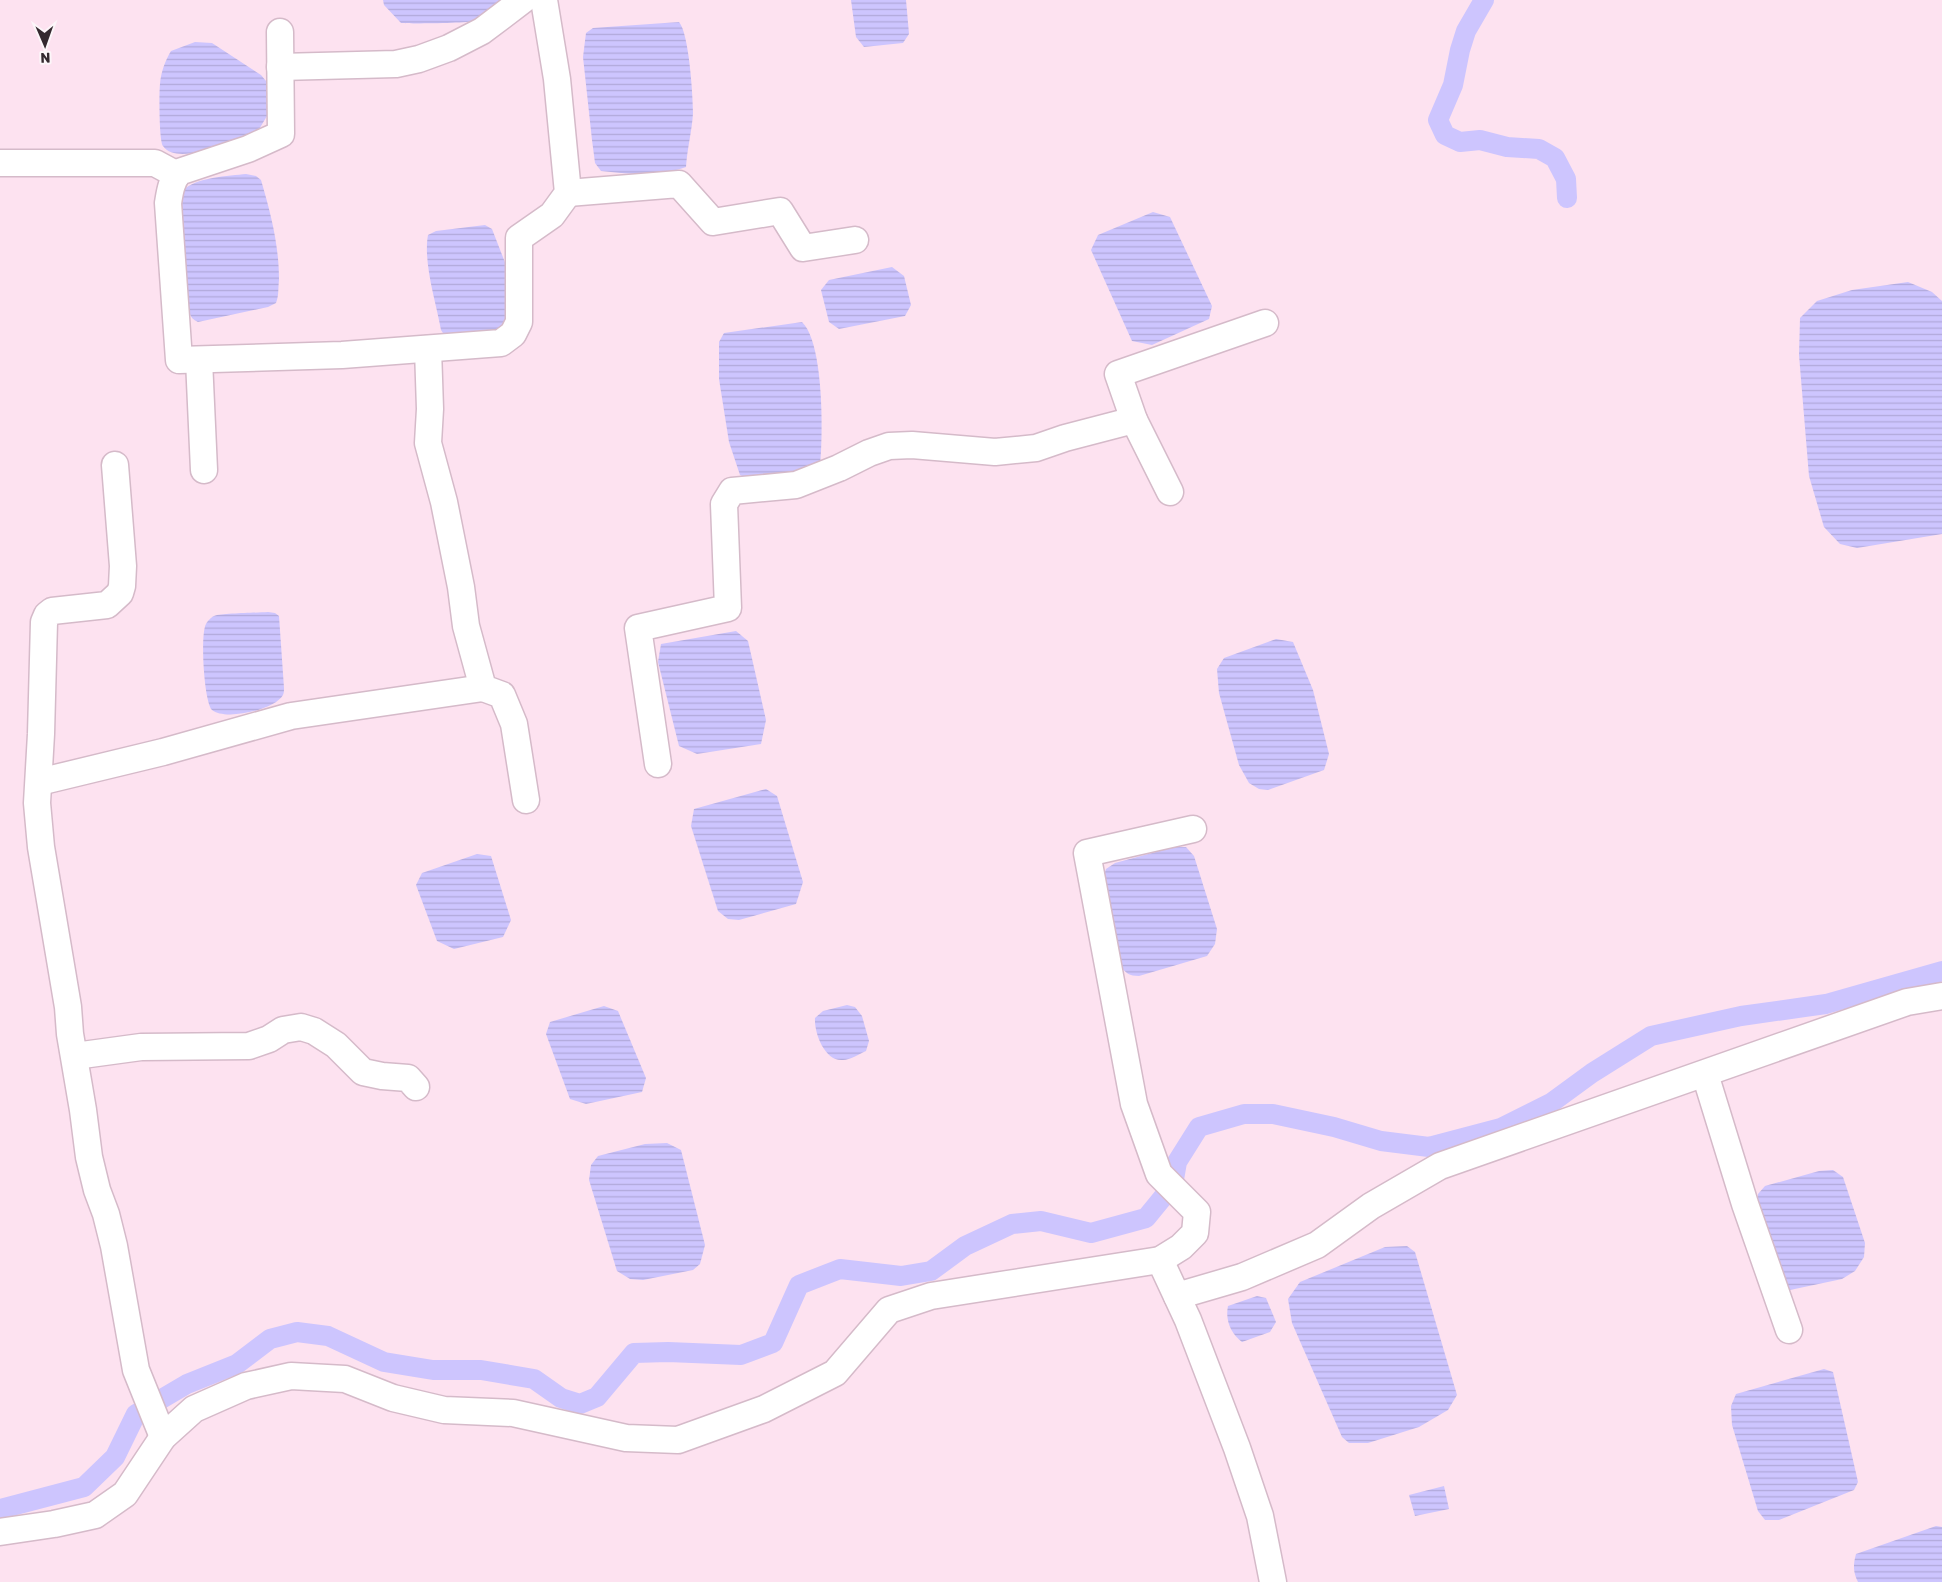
<svg xmlns="http://www.w3.org/2000/svg" width="1942" height="1582" viewBox="0 0 1942 1582" font-family="Rubik,sans-serif">
	<style>
		.water { fill: url(#water-rules) }
		.lines { fill: none; stroke-linecap: round; stroke-linejoin: round }
		.canal { stroke: #cdc5fe; stroke-width: 20 }
		.minor-casing { stroke: #d5bac9; stroke-width: 29 }
		.minor { stroke: #fff; stroke-width: 26 }
	</style>
	<defs>
		<pattern id="water-rules" width="6" height="5" patternUnits="userSpaceOnUse" patternTransform="scale(1.25)"><rect width="6" height="5" fill="#cdc5fe"/><path d="M0 2.5h6" fill="none" stroke="#b1a9da"/></pattern>
	</defs>
	<rect width="100%" height="100%" fill="#fde2f0"/>
	<g class="water">
		<path d="M 383,0 L 502,0 C 495,5 482,18 474,21 C 469,23 408,24 401,23 L 384,5 Z"/>
		<polygon points="851,0 906,0 909,34 903,43 864,47 856,37"/>
		<path d="M 679,22 C 689,33 693,96 693,113 C 692,131 687,149 686,167 C 659,177 628,174 601,171 L 595,163 L 592,140 L 583,57 L 586,33 L 593,28 Z"/>
		<path d="M 195,42 L 212,43 L 261,75 L 266,81 L 267,116 L 258,131 L 199,152 C 189,154 170,157 163,146 C 159,141 159,93 160,84 C 161,72 165,61 171,51 Z"/>
		<path d="M 246,174 L 256,176 L 261,180 C 271,214 279,245 279,280 C 278,288 279,296 276,303 L 268,307 L 198,322 C 188,318 189,309 187,300 L 179,203 C 180,199 181,194 183,191 C 194,177 230,176 246,174 Z"/>
		<polygon points="1153,212 1170,217 1212,306 1209,319 1152,345 1132,341 1091,250 1098,235"/>
		<path d="M 485,225 L 492,229 L 506,265 L 513,321 L 511,329 L 445,336 L 441,330 C 436,302 423,263 428,235 L 436,231 Z"/>
		<polygon points="892,267 904,276 911,305 905,316 839,329 829,322 821,290 829,280"/>
		<polygon points="1908,282 1932,292 1942,301 1942,534 1857,548 1840,544 1824,527 1809,476 1799,355 1800,318 1817,301 1852,290"/>
		<path d="M 802,322 C 824,343 823,435 820,465 L 795,474 L 746,478 L 740,475 L 729,442 L 719,379 L 719,342 L 724,333 Z"/>
		<path d="M 268,612 L 275,613 L 279,616 L 284,688 C 284,690 284,693 283,695 C 275,710 225,721 212,710 C 204,702 200,634 206,624 C 207,622 211,617 214,616 C 223,613 256,613 268,612 Z"/>
		<polygon points="736,631 748,641 766,720 761,744 697,754 679,746 658,662 661,644"/>
		<polygon points="1276,639 1293,642 1313,690 1329,754 1324,770 1268,790 1259,789 1249,783 1239,765 1219,693 1217,669 1224,658"/>
		<polygon points="766,789 777,796 803,882 796,904 739,920 728,919 718,911 691,826 694,809"/>
		<path d="M 1174,847 L 1186,847 L 1194,856 L 1217,929 L 1215,944 L 1207,956 L 1139,976 C 1129,976 1126,973 1120,966 L 1102,881 L 1106,869 L 1115,863 Z"/>
		<polygon points="477,854 491,856 511,920 503,937 454,949 437,941 416,885 422,873"/>
		<path d="M 847,1005 L 855,1007 L 862,1016 L 869,1041 L 866,1051 C 859,1054 850,1060 843,1060 C 825,1062 814,1033 815,1018 L 823,1011 Z"/>
		<polygon points="604,1006 618,1011 646,1078 642,1092 586,1104 570,1099 546,1034 550,1022"/>
		<polygon points="667,1143 681,1150 705,1245 700,1264 693,1270 643,1280 630,1279 617,1271 589,1180 591,1165 598,1156 645,1144"/>
		<polygon points="1833,1170 1843,1177 1865,1243 1864,1257 1855,1271 1842,1279 1790,1290 1784,1287 1757,1209 1758,1194 1765,1186 1819,1171"/>
		<polygon points="1407,1246 1415,1252 1457,1395 1448,1410 1419,1427 1368,1443 1349,1443 1342,1437 1292,1323 1288,1299 1300,1282 1385,1247"/>
		<path d="M 1257,1296 L 1266,1298 L 1276,1322 L 1270,1332 L 1242,1342 C 1231,1334 1225,1320 1228,1306 Z"/>
		<polygon points="1824,1369 1833,1372 1858,1482 1854,1490 1779,1520 1765,1520 1758,1511 1732,1425 1731,1406 1736,1394"/>
		<polygon points="1444,1486 1449,1509 1415,1516 1409,1495"/>
		<path d="M 1936,1526 L 1942,1527 L 1942,1582 L 1858,1582 C 1853,1572 1853,1565 1856,1554 Z"/>
	</g>
	<g class="lines">
		<g class="canal">
			<polyline points="1484,0 1466,31 1460,50 1453,85 1438,120 1445,135 1460,142 1480,140 1507,147 1539,149 1555,158 1566,179 1567,198"/>
			<polyline points="0,1509 84,1487 115,1457 136,1414 187,1384 237,1364 270,1339 297,1332 328,1336 384,1362 433,1370 481,1370 534,1379 561,1398 580,1404 597,1397 634,1353 668,1352 741,1355 773,1343 799,1285 840,1269 901,1276 931,1271 965,1246 1012,1224 1041,1221 1091,1233 1146,1218 1173,1185 1177,1162 1199,1127 1244,1114 1273,1114 1334,1127 1381,1141 1429,1147 1501,1128 1551,1103 1592,1073 1651,1036 1741,1016 1826,1004 1942,971"/>
		</g>
		<defs>
			<g id="minor">
				<path d="M 280,32 L 281,134 L 248,149 L 179,172 C 171,182 170,191 168,203 L 179,360 L 342,355 L 501,343 L 513,334 L 519,322 L 519,238 L 552,215 L 568,193 L 557,79 L 544,0"/>
				<polyline points="280,67 396,64 419,59 449,48 482,31 523,0"/>
				<polyline points="0,163 155,163 168,170 176,176"/>
				<polyline points="568,193 679,184 713,222 780,211 803,248 855,240"/>
				<polyline points="428,349 430,409 428,443 444,502 461,587 466,626 483,688 502,695 514,724 526,800"/>
				<polyline points="199,360 204,470"/>
				<polyline points="1134,420 1118,374 1265,323"/>
				<polyline points="115,465 123,566 122,586 120,593 107,605 52,611 47,615 44,622 41,734 37,803 41,847 68,1007 70,1034 83,1110 89,1157 97,1190 106,1214 114,1246 136,1370 163,1437"/>
				<polyline points="658,764 638,628 728,608 724,504 732,491 796,485 839,468 869,453 889,446 912,445 995,452 1036,448 1065,438 1134,420 1170,492"/>
				<polyline points="39,782 163,752 291,716 483,688"/>
				<polyline points="75,1056 141,1047 249,1046 269,1039 283,1030 301,1027 314,1031 336,1045 363,1072 382,1076 408,1078 416,1087"/>
				<polyline points="1705,1074 1745,1204 1789,1330"/>
				<polyline points="1160,1260 1188,1320 1237,1448 1260,1516 1273,1582"/>
				<polyline points="1177,1296 1242,1277 1317,1245 1371,1206 1440,1166 1907,1002 1942,996"/>
				<polyline points="0,1532 54,1524 95,1515 125,1494 163,1437 194,1409 246,1386 291,1376 345,1379 393,1398 444,1410 513,1413 626,1438 678,1440 764,1409 835,1373 889,1310 931,1296 1160,1260 1181,1247 1195,1233 1197,1212 1159,1174 1134,1104 1087,853 1193,829"/>
			</g>
		</defs>
		<use href="#minor" class="minor-casing"/>
		<use href="#minor" class="minor"/>
	</g>
	<g transform="translate(45 45) rotate(178)" stroke="#fcf6f9" stroke-width="4" paint-order="stroke">
	<path d="M0-4L9 19L0 12L-9 19Z" fill="#34292f"/>
	<text y="-8" font-size="14" font-weight="bold" text-anchor="middle" fill="#34292f">N</text>
	</g>
</svg>
